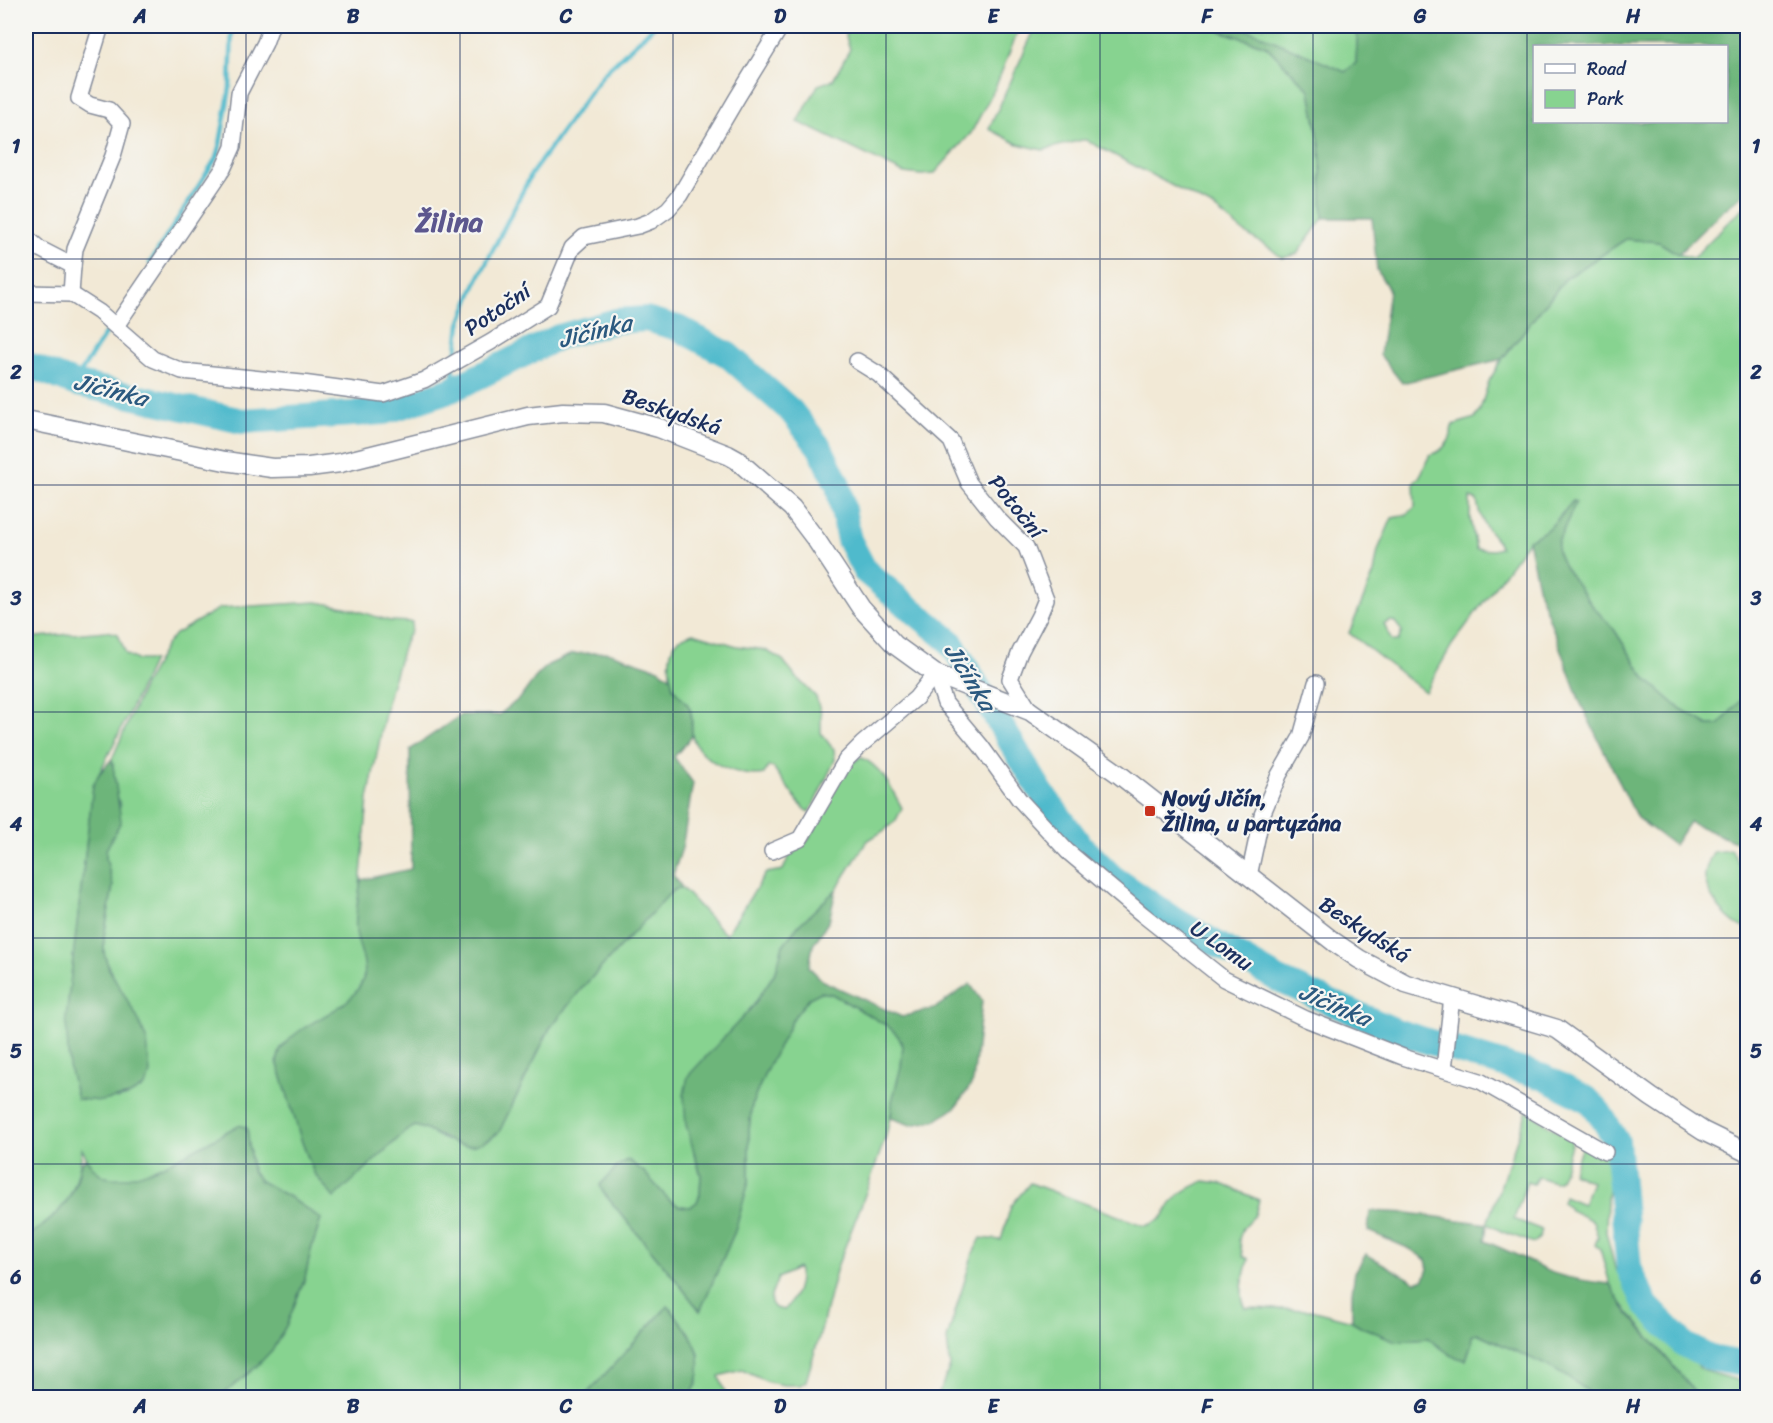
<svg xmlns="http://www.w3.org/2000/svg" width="1773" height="1423" viewBox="0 0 1773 1423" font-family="Sriracha,sans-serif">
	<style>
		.green { fill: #87d390; stroke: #518177; stroke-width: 1.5; fill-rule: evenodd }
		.forest { fill: #6db57a; stroke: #44726c; stroke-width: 1.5; fill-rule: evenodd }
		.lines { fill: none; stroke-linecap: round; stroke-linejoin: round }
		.stream { stroke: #50bacc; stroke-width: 4.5 }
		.river { stroke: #50bacc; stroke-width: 26 }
		.minor-casing { stroke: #868c9a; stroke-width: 18 }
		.tertiary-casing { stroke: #868c9a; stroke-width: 21 }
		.minor { stroke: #fff; stroke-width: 15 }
		.tertiary { stroke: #fff; stroke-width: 18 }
		.grid { fill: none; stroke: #1b2f5e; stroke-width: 1.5; stroke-opacity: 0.55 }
		.poi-dot { fill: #c8321e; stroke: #f6f6f2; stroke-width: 2 }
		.labels { text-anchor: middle; stroke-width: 4.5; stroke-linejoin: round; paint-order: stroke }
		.street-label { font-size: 22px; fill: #1b2f5e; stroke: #f6f6f2 }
		.poi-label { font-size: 22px; font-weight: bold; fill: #1b2f5e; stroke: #f6f6f2; text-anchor: start }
		.water-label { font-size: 24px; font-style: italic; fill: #2b597f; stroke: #f6f6f2 }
		.district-label { font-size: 28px; font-weight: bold; fill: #5c578e; stroke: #f6f6f2 }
		.neatline { fill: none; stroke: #1b2f5e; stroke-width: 2 }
		.grid-label { font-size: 20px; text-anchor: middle; font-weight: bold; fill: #1b2f5e }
	</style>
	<rect width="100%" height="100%" fill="#f6f6f2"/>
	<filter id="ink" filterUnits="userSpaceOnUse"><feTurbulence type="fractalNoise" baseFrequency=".0167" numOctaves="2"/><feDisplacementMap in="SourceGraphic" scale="12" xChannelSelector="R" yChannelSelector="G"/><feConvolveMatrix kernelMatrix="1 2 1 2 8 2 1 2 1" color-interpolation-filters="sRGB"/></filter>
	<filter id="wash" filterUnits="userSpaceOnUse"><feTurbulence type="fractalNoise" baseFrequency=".008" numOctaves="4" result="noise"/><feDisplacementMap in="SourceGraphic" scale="24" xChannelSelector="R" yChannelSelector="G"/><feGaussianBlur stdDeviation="1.35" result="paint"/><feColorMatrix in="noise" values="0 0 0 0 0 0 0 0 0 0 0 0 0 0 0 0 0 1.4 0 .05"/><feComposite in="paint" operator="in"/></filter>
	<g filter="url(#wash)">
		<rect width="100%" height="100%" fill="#f2e9d6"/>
		<g class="green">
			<polygon points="850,26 1020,26 996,86 971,133 934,174 921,175 904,173 798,122 818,85 833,80 850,49 845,34"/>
			<polygon points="1036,26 1205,26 1266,46 1310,90 1320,145 1323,218 1297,254 1282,258 1270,248 1245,233 1214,208 1086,140 1082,140 1043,150 1018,144 989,129"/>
			<polygon points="1240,26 1358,26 1356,63 1345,72"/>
			<path d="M 1747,205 L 1747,693 L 1738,703 L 1719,725 L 1708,725 L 1678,707 L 1646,679 L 1613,628 L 1594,608 L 1563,565 L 1557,551 L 1558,542 L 1575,503 L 1573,501 L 1545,533 L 1528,541 L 1452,645 L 1425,692 L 1349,633 L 1374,573 L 1378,550 L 1392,518 L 1407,515 L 1415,507 L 1414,483 C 1424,474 1423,466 1430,455 C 1439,453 1449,444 1451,435 C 1451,431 1451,428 1453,425 L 1475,418 L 1480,410 L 1489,381 L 1502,359 L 1565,279 L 1626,239 L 1659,242 L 1678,254 L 1693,258 L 1731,219 ZM 1470,498 L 1477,500 C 1478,508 1480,516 1484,524 C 1489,533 1497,536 1500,548 L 1493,550 L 1476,549 L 1470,518 ZM 1390,621 L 1395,622 L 1402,631 L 1398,641 L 1392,641 L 1384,624 Z"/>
			<path d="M 317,602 L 345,607 L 390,621 L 412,622 L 411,631 L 405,641 L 388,698 L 368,799 L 356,930 L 364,960 L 365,970 L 363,980 L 355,994 L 343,1005 L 303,1029 L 281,1048 L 277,1061 L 302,1142 L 314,1173 L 361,1173 L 406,1131 L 415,1126 L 425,1129 L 443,1139 L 459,1144 L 489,1140 L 499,1132 L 550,1028 L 582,988 L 672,891 L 678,888 L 683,889 L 726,935 L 766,873 L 783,870 L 789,856 L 808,840 L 815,828 L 838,778 L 860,757 C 881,765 892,790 902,808 L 896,820 L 885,830 L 867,841 L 836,890 L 799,925 L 783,945 L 776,971 L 754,1005 L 719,1044 L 694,1154 L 701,1175 L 700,1194 L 697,1202 L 690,1207 L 679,1206 L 669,1200 L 644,1172 L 628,1160 L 619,1165 L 600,1185 L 603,1192 L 675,1279 L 700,1311 L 735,1231 L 749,1181 L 749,1130 L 752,1104 L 765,1073 L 794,1017 L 809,998 L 821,992 L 832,994 L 888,1026 L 898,1036 L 903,1046 L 901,1067 L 886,1136 L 862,1203 L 837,1267 L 820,1334 L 806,1381 L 800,1385 L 784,1385 L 768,1382 L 742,1370 L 719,1376 L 727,1397 L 689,1397 L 698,1383 L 699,1353 L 692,1338 L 668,1306 L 584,1397 L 220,1397 L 273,1349 L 287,1324 L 305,1278 L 311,1250 L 321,1219 L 289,1197 L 260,1181 L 252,1171 L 247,1128 L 239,1125 C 210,1140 136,1188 105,1177 C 93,1172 87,1159 82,1149 C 78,1190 64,1217 26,1236 L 26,638 L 106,631 L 118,634 L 126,654 L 137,660 L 153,660 L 127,717 L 93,786 L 66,1020 L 117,1099 L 130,1095 L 145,1086 L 137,1017 L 109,969 L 104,953 L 104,936 L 113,886 L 106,859 L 106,850 L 111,839 L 120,806 L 115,787 L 112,759 L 144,685 L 166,645 L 175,634 L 220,608 ZM 798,1268 C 802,1282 794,1301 784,1310 L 775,1308 L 771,1303 L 771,1296 L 778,1278 Z"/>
			<path d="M 693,633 L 737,646 L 765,650 L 783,660 L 794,675 L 816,697 L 821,713 L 821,733 L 834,750 L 835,760 L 810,812 L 806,810 L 798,802 L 773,767 L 768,767 L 764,774 C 740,779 698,761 692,735 C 691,728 693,720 691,712 C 689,703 680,698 675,690 C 668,678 667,652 676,642 C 681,637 687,635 693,633 Z"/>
			<path d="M 1731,850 L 1744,871 L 1747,872 L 1747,929 C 1729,924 1708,898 1705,879 C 1704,871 1709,860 1713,852 Z"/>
			<polygon points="1527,1111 1572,1141 1563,1173 1559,1181 1554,1182 1538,1177 1533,1184 1527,1182 1514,1219 1542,1230 1539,1238 1534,1243 1503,1232 1487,1224"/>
			<polygon points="1583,1144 1608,1155 1614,1161 1614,1172 1607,1198 1606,1232 1615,1268 1635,1299 1670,1340 1702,1370 1747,1383 1747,1397 1699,1397 1617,1298 1610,1284 1600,1249 1595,1245 1598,1237 1593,1221 1570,1210 1562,1202 1564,1196 1583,1204 1592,1182 1572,1173"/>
			<path d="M 1204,1181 L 1220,1183 L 1259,1200 L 1255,1215 L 1243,1228 L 1239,1239 L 1243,1257 L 1248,1259 C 1245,1274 1237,1294 1246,1308 L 1311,1310 L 1352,1321 L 1362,1327 L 1396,1340 L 1428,1338 L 1439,1347 L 1465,1360 L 1471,1345 L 1472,1336 L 1477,1333 C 1517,1353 1561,1368 1595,1397 L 937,1398 L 950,1366 L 947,1339 L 973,1253 L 981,1238 L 1001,1240 L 1011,1206 L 1030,1183 L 1145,1226 C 1172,1218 1162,1209 1179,1195 C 1186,1189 1196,1185 1204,1181 Z"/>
		</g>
		<g class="forest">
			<path d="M 1205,26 L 1240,26 L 1345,72 L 1356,63 L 1358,26 L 1747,26 L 1747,191 L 1718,215 L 1678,254 L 1659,242 L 1626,239 L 1565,279 L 1502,359 L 1402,383 L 1380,355 L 1389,290 L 1377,270 L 1372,218 L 1323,218 L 1320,145 L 1310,90 L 1266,46 ZM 1726,46 L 1726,122 L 1534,122 L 1534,46 Z"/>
			<path d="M 1573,501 L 1576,502 L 1558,542 L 1557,551 L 1563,565 L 1594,608 L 1613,628 L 1646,679 L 1678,707 L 1708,725 L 1719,725 L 1738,703 L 1747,693 L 1747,847 L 1689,822 L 1674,845 L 1637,818 L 1580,702 L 1539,591 L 1528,540 C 1551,530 1558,520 1573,501 Z"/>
			<path d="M 607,652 L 659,669 L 671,678 L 673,688 L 688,705 L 691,712 L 692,736 L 674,757 L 693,783 L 682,848 L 673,875 L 683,889 L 678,888 L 672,891 L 582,988 L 550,1028 L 499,1132 C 462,1162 450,1135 415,1126 L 406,1131 L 334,1198 L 314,1173 L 302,1142 L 277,1061 C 279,1057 279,1051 282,1048 C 302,1019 350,1013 363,980 C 369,963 357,947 356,931 C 354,916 359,895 361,880 L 411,869 L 410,750 L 461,715 L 499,715 L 521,697 L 535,678 L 548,665 L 572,654 Z"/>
			<polygon points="112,759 121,821 106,850 106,859 113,886 104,936 104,953 109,969 137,1017 147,1041 150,1074 145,1086 130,1095 102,1101 77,1099 69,1066 66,1019 93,786 99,774"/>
			<polygon points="836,890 829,921 813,945 809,967 823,981 902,1017 935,1008 970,984 982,1001 973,1082 956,1107 937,1120 911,1125 891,1118 892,1101 901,1067 903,1046 898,1036 888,1026 832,994 821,992 809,998 794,1017 765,1073 752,1104 749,1130 749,1181 735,1231 700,1311 675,1279 603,1192 600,1185 619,1165 628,1160 644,1172 669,1200 679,1206 690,1207 697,1202 700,1194 701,1175 686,1125 684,1095 688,1076 754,1005 776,971 783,945 799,925"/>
			<path d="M 239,1125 L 247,1128 L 252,1171 L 260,1181 L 289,1197 L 321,1219 L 311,1250 L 305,1278 L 287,1324 L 273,1349 L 256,1367 L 220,1397 L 26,1397 L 26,1236 C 48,1225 70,1204 77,1180 C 80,1171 78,1164 86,1158 C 91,1165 97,1174 106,1177 C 137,1187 210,1140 239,1125 Z"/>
			<path d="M 1370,1211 L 1408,1213 L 1487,1224 L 1485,1241 L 1532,1262 C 1549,1277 1587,1281 1610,1284 L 1624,1308 L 1699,1397 L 1595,1397 C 1561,1368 1518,1353 1477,1333 L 1472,1336 L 1471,1345 L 1466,1360 L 1452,1356 L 1428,1338 L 1396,1341 L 1362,1327 L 1352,1321 L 1352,1292 L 1355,1272 L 1366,1254 L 1415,1282 L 1424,1279 L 1428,1269 L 1426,1260 L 1410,1249 L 1368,1231 Z"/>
			<path d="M 668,1306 C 693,1336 712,1359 690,1397 L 584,1397 Z"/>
		</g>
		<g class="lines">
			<g class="stream">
				<polyline points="150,263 218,155 230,88 232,26"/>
				<polyline points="456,358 460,324 476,283 532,173 604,73 654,26"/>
				<polyline points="74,383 110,326"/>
				<polyline points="451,390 454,366"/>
			</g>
			<polyline class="river" points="26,364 74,383 242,421 384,412 451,390 559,337 616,321 646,319 678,328 728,355 791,411 820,448 838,485 849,540 865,571 950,641 1041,792 1080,845 1112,877 1170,917 1279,980 1398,1032 1543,1077 1587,1099 1599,1112 1617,1142 1629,1268 1646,1305 1685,1345 1710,1358 1748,1365"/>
		</g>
	</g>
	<g filter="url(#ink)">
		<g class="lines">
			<defs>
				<g id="minor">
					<polyline points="26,237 40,249 73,266 71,294"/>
					<polyline points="73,266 75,249 113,156 122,124 109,110 90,105 79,98 101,26"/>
					<polyline points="26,293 71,294 99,312 153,359 182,371 302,383 383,394 424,380 491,342 548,306 572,248 584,237 638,226 651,221 668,209 680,195 737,98 781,26"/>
					<polyline points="116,326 223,169 233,147 239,93 265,43 271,26"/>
					<polyline points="857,361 878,374 951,441 969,483 997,518 1026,547 1046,599 1039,616 1020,652 1010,679 1030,711"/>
					<polyline points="935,674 945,703 981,746 1019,799 1067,851 1142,914 1224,979 1306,1019 1403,1057 1480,1081 1605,1152"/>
					<polyline points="772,851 800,839 846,760 862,744 916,698 935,674"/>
					<polyline points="1249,876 1262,815 1279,775 1301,737 1316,683"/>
					<polyline points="1444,1069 1452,997"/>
				</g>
				<polyline id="tertiary" points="26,420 225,461 272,468 309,467 340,463 528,416 563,412 604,413 659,428 728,455 737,460 792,508 817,541 861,608 895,645 935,674 1030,711 1120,775 1334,942 1359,959 1406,984 1557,1029 1651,1097 1703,1131 1748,1153"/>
			</defs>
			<use href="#minor" class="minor-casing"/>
			<use href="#tertiary" class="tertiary-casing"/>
			<use href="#minor" class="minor"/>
			<use href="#tertiary" class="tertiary"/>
		</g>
	</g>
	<path class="grid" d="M 246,26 L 246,1398M 460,26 L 460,1398M 673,26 L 673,1398M 886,26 L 886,1398M 1100,26 L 1100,1398M 1313,26 L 1313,1398M 1527,26 L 1527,1398M 26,259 L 1748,259M 26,485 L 1748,485M 26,712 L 1748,712M 26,938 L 1748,938M 26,1164 L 1748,1164"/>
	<rect class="poi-dot" x="1144" y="805" width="12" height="12" rx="3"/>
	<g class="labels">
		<g class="street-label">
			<text transform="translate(497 309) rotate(-34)" y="8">Potoční</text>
			<text transform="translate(672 411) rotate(19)" y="8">Beskydská</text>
			<text transform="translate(1017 506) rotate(51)" y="8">Potoční</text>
			<text transform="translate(1365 929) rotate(33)" y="8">Beskydská</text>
			<text transform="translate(1222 945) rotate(35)" y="8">U Lomu</text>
		</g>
		<g class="poi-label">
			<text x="1162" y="806">Nový Jičín,<tspan x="1162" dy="25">Žilina, u partyzána</tspan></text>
		</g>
		<g class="water-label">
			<text transform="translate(595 331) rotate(-14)" y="8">Jičínka</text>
			<text transform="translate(111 390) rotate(14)" y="8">Jičínka</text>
			<text transform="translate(970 677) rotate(58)" y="8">Jičínka</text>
			<text transform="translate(1335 1005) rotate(23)" y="8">Jičínka</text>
		</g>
		<g class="district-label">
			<text x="449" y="231">Žilina</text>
		</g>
	</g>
	<rect width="1773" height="1423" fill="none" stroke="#f6f6f2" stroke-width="66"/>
	<rect x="1533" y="45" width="195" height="78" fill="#f6f6f2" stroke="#9ea6b7" stroke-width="1.5"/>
	<rect x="1545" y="64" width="30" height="9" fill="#ffffff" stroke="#9ea6b7" stroke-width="1.5"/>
	<text x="1587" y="75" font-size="18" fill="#1b2f5e">Road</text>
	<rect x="1545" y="90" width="30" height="18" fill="#87d390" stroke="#9ea6b7" stroke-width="1.5"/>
	<text x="1587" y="105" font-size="18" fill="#1b2f5e">Park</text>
	<rect x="33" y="33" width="1707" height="1357" class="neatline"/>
	<g class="grid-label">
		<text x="140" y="23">A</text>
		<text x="353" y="23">B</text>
		<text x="566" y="23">C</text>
		<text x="780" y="23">D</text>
		<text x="993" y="23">E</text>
		<text x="1207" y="23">F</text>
		<text x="1420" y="23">G</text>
		<text x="1633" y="23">H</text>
		<text x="16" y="153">1</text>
		<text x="1756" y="153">1</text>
		<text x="16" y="379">2</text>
		<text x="1756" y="379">2</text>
		<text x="16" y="605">3</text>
		<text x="1756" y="605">3</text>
		<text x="16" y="831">4</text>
		<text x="1756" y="831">4</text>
		<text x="16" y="1058">5</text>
		<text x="1756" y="1058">5</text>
		<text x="16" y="1284">6</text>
		<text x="1756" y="1284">6</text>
		<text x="140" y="1413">A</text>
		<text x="353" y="1413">B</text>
		<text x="566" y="1413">C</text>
		<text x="780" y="1413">D</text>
		<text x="993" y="1413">E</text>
		<text x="1207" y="1413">F</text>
		<text x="1420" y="1413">G</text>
		<text x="1633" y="1413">H</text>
	</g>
</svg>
